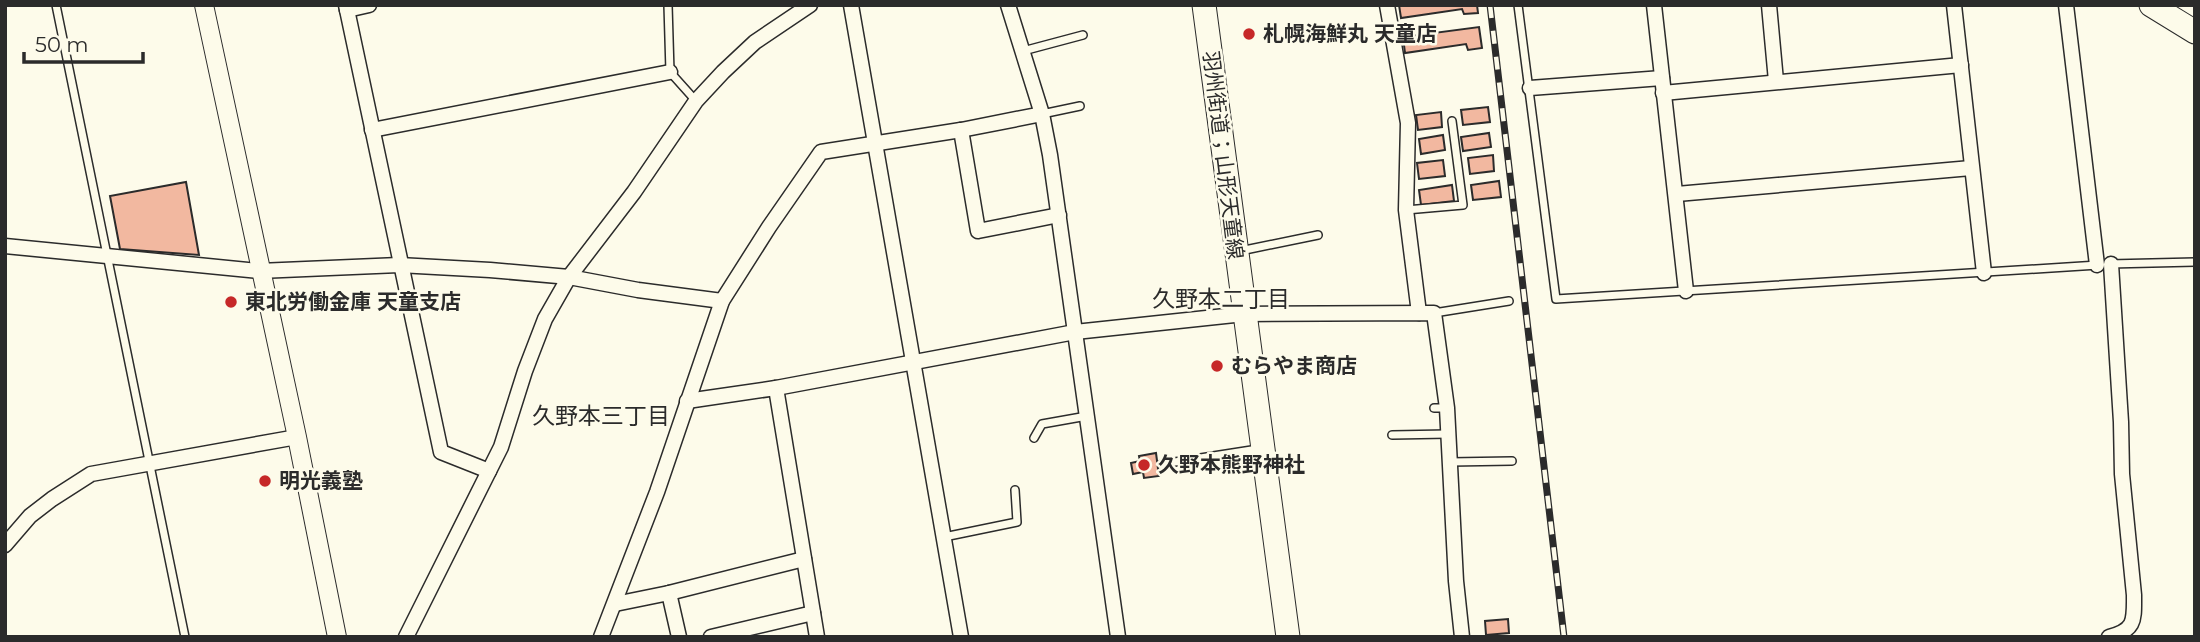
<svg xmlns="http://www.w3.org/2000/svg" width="2200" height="642" viewBox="0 0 2200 642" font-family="Montserrat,'Noto Sans JP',sans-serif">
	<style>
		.building { fill: #f2b8a0; stroke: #2b2b2b; stroke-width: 2 }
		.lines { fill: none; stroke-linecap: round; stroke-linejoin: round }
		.service-casing { stroke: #2b2b2b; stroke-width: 10 }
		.minor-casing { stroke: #2b2b2b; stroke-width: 17 }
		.tertiary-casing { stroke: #2b2b2b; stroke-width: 20 }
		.primary-casing { stroke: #2b2b2b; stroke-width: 25 }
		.service { stroke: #fdfbea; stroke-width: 7 }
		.minor { stroke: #fdfbea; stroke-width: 14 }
		.tertiary { stroke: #fdfbea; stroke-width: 18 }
		.primary { stroke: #fdfbea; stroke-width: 23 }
		.rail-casing { stroke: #2b2b2b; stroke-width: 7 }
		.rail { stroke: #fdfbea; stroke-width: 4.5; stroke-dasharray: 13; stroke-linecap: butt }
		.poi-dot { fill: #c62828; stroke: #fdfbea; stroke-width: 2.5 }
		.labels { text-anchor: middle; stroke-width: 5; stroke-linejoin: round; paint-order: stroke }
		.poi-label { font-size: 21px; font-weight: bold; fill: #2b2b2b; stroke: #fdfbea; text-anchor: start }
		.street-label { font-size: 21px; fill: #2b2b2b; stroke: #fdfbea }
		.neighbourhood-label { font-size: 23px; fill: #2b2b2b; stroke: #fdfbea }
	</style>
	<rect width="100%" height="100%" fill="#fdfbea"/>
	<g class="building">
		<polygon points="1399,5 1477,5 1478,13 1464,14 1462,9 1401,18"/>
		<polygon points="1479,27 1482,48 1468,50 1466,44 1405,53 1403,37"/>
		<polygon points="1488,107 1490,122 1463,125 1461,110"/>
		<polygon points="1441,112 1442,127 1418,130 1416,115"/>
		<polygon points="1489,133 1491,147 1463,151 1461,137"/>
		<polygon points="1443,135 1445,150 1421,154 1419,139"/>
		<polygon points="1493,155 1494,171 1470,174 1468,158"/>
		<polygon points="1443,160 1445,176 1419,179 1417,163"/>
		<polygon points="1499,181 1501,197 1473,200 1471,185"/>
		<polygon points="186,182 199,255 120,249 110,196"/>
		<polygon points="1452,185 1454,201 1421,205 1419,190"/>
		<polygon points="1156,453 1159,476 1144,478 1143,472 1133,474 1131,463 1140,461 1139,456"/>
		<polygon points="1508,619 1509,633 1486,635 1485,621"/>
	</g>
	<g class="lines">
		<defs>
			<g id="service">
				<polyline points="56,5 185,637"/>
				<polyline points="668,5 670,72 696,101"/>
				<polyline points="1518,5 1556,299 2098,265"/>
				<polyline points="1023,51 1083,35"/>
				<polyline points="1042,114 1080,106"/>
				<polyline points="1406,210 1463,205 1452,121"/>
				<polyline points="1240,251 1318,235"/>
				<polyline points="2109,264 2195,262"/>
				<polyline points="1434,313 1509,301"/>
				<polyline points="1434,408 1447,408"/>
				<polyline points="1392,435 1448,434"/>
				<polyline points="1034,438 1042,424 1087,416"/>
				<polyline points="1450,462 1512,461"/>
				<polyline points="1162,464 1258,449"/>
				<polyline points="944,537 1017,522 1015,490"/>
			</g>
			<g id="minor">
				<polyline points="346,5 441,452 489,471"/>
				<polyline points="851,5 961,637"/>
				<polyline points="1008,5 1042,114 1050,155 1118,637"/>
				<polyline points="1387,5 1408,123 1406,210 1419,313"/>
				<polyline points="1654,5 1686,291"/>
				<polyline points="1769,5 1776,81"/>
				<polyline points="1954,5 1984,273"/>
				<polyline points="2066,5 2097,265"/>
				<polyline points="347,10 369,5"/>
				<polyline points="1530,88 1662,78"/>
				<polyline points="1663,93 1961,65"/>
				<polyline points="372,130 670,72"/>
				<polyline points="961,130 978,231 1059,215"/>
				<polyline points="1677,194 1971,168"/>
				<polyline points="5,246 259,271 399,265 490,270 569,277 638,290 722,301"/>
				<polyline points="776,388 817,637"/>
				<polyline points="687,401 776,388 1075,332 1244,314 1434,313 1447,408 1456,581 1462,637"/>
				<polyline points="5,545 30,516 52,499 91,474 297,437"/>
				<polyline points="669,593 679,637"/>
				<polyline points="615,604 669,593 804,559"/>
				<polyline points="406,637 501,447 525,371 545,319 569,277 634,192 696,101 723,72 755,42 810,5"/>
				<polyline points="601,637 657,492 722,301 769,227 821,152 961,130 1042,114"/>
				<polyline points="711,637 813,613"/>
				<path d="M 2109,637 C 2136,630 2134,620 2134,595 L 2122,474 L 2121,422 L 2111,264"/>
			</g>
			<polyline id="tertiary" points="204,5 297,437 337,637"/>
			<g id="primary">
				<polyline points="1204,5 1288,637"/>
				<polyline points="2151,5 2195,32"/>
			</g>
		</defs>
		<use href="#service" class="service-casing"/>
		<use href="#minor" class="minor-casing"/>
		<use href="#tertiary" class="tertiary-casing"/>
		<use href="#primary" class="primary-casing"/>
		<use href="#service" class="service"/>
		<use href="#minor" class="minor"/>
		<use href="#tertiary" class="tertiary"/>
		<use href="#primary" class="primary"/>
		<defs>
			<polyline id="rail" points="1490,5 1564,637"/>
		</defs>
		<use href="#rail" class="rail-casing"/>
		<use href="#rail" class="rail"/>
	</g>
	<g class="poi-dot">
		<circle cx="1249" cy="34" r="7"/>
		<circle cx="231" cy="302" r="7"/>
		<circle cx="1217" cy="366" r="7"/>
		<circle cx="1144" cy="465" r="7"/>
		<circle cx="265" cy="481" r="7"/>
	</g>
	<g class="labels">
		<g class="poi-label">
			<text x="1263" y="41">札幌海鮮丸 天童店</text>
			<text x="245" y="309">東北労働金庫 天童支店</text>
			<text x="1231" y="373">むらやま商店</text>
			<text x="1158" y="472">久野本熊野神社</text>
			<text x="279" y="488">明光義塾</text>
		</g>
		<g class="street-label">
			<text transform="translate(1223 155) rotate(83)" y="7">羽州街道；山形天童線</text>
		</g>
		<g class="neighbourhood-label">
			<text x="1221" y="307">久野本二丁目</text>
			<text x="601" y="424">久野本三丁目</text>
		</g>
	</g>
	<rect width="2200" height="642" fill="none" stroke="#2b2b2b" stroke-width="14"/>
	<path d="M24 52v10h119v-10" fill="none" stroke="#2b2b2b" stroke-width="3.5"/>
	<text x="35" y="52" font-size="21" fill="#2b2b2b" stroke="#fdfbea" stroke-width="5" paint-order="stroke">50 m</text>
</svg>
